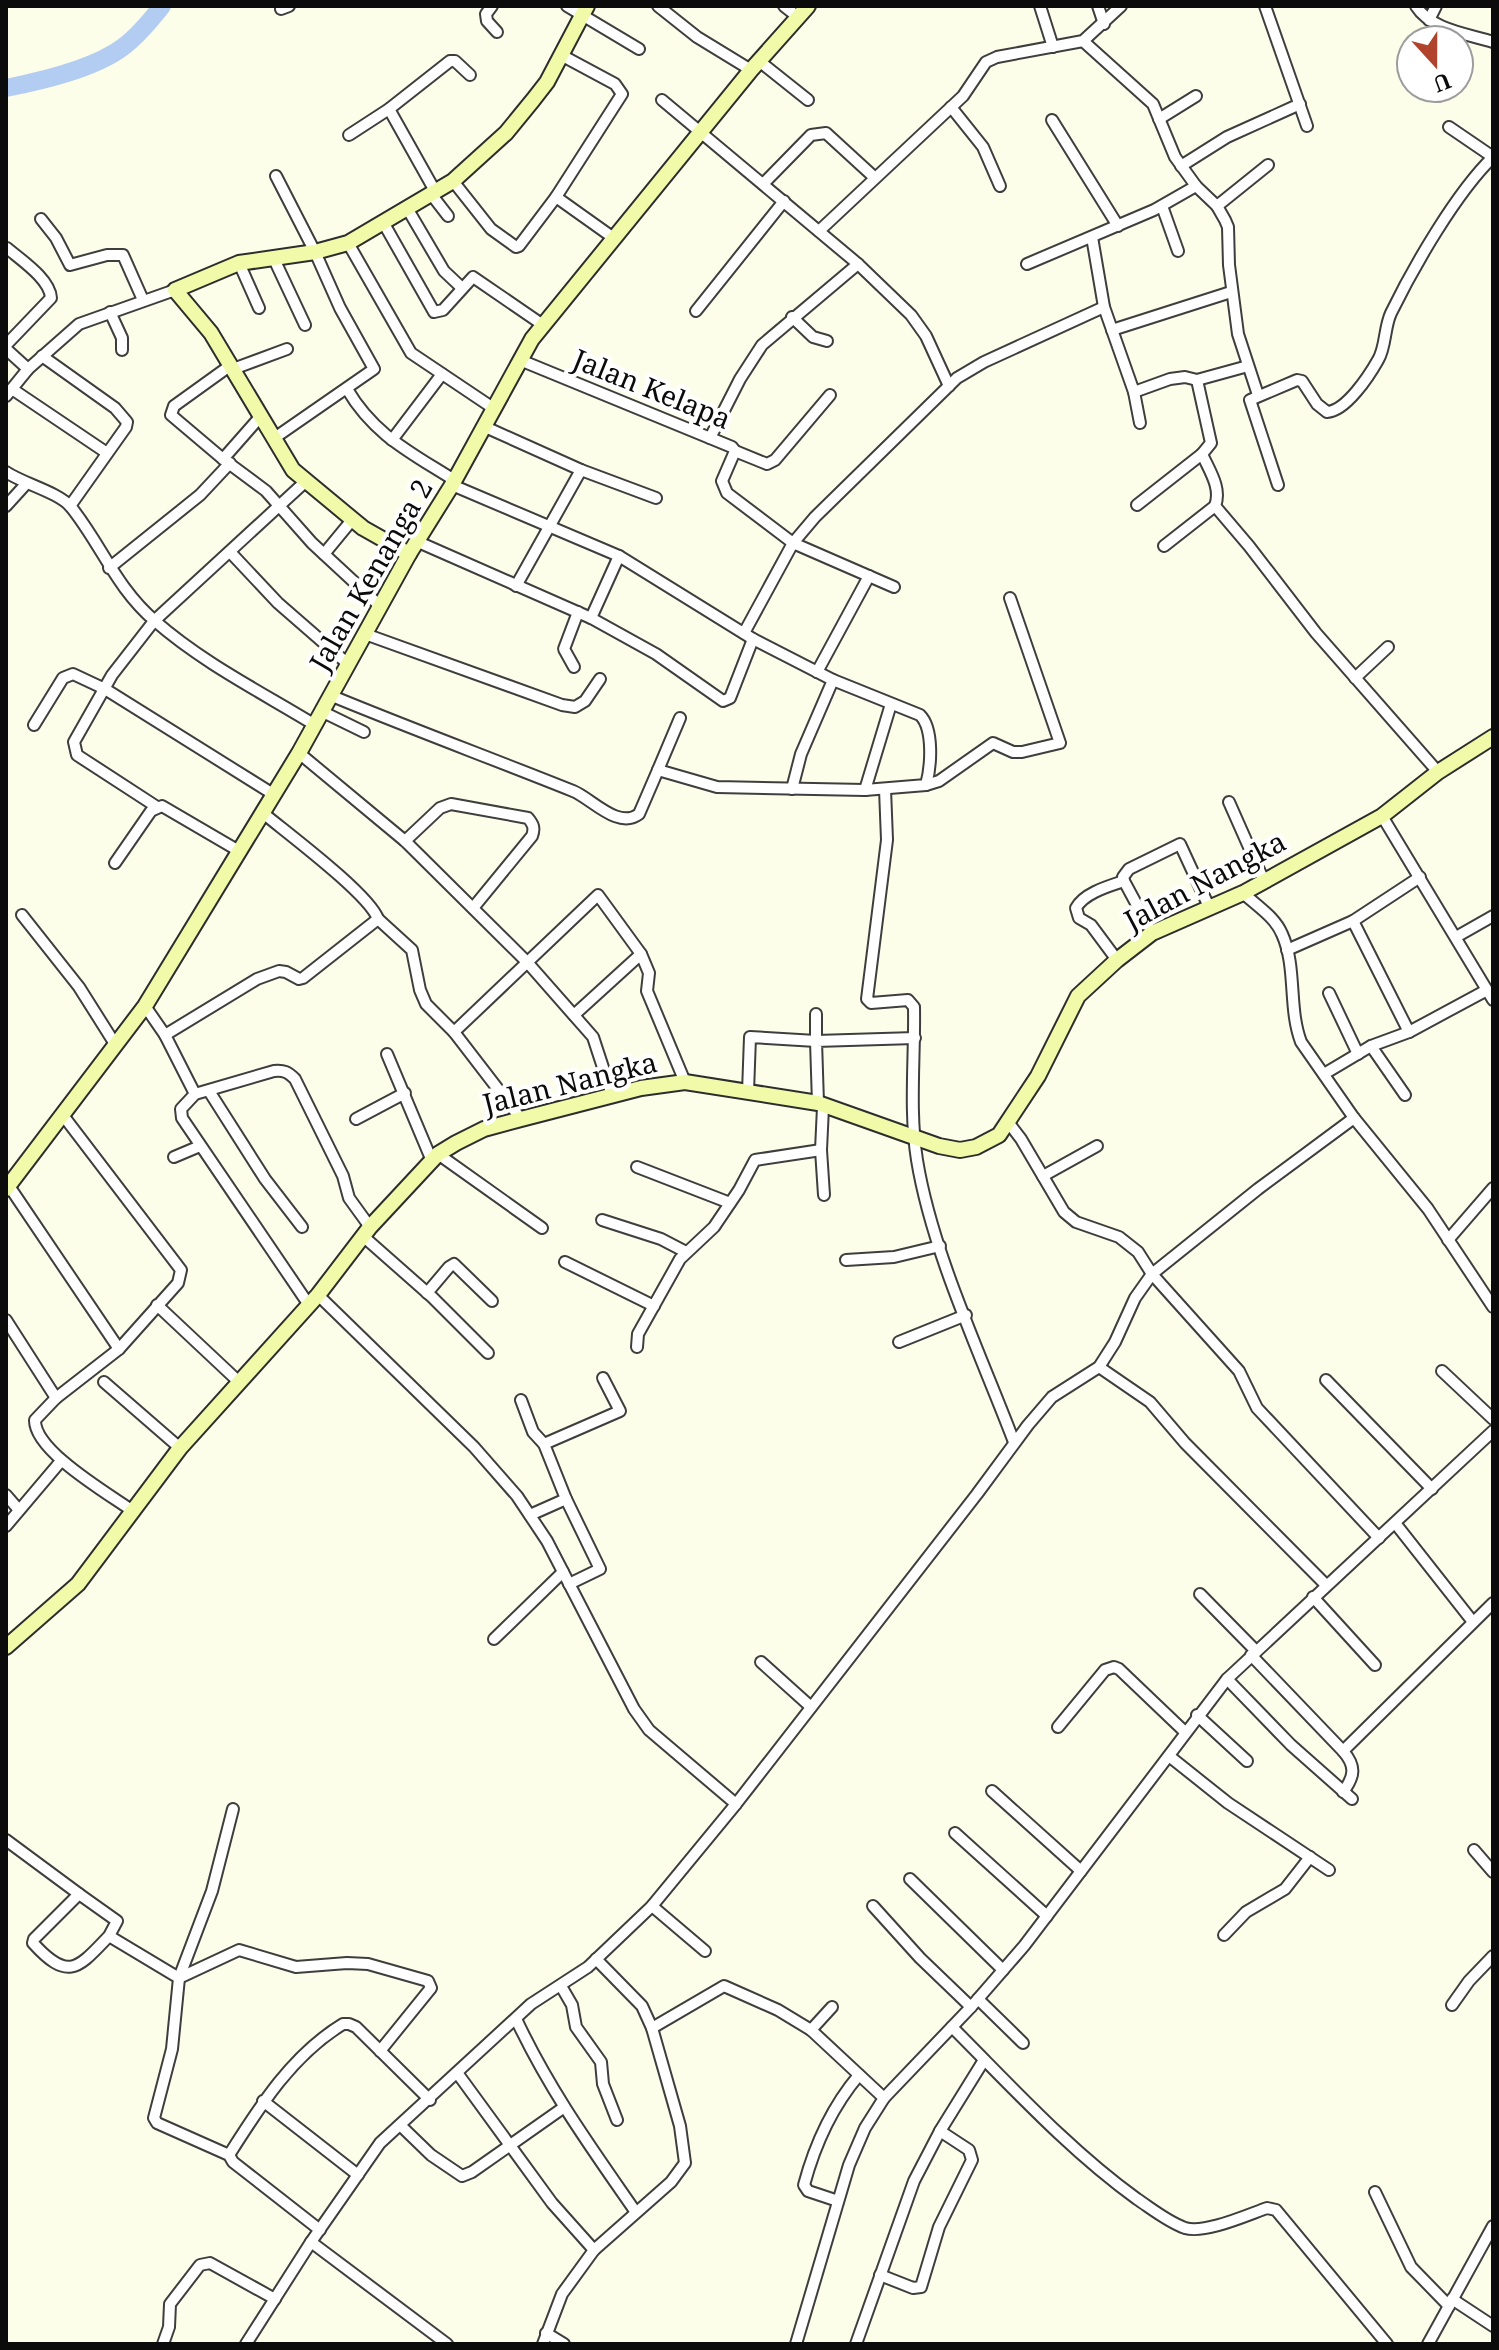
<svg xmlns="http://www.w3.org/2000/svg" width="1499" height="2350" viewBox="0 0 1499 2350" font-family="'Noto Serif',serif">
	<style>
		.lines { fill: none; stroke-linecap: round; stroke-linejoin: round }
		.river { stroke: #b2ccf2; stroke-width: 18 }
		.street-casing { stroke: #3e3e3e; stroke-width: 14 }
		.secondary-casing { stroke: #2d2d2d; stroke-width: 18 }
		.street { stroke: #fff; stroke-width: 10 }
		.secondary { stroke: #f1faa9; stroke-width: 14 }
		.labels { text-anchor: middle; stroke-width: 8; stroke-linejoin: round; paint-order: stroke }
		.street-label { font-size: 28px; fill: #0b0b0b; stroke: #fff }
	</style>
	<rect width="100%" height="100%" fill="#fdfeea"/>
	<g class="lines">
		<path class="river" d="M 6,88 C 41,81 94,69 123,47 C 138,36 151,20 162,6"/>
		<defs>
			<g id="street">
				<polyline points="492,6 486,14 487,21 497,32"/>
				<polyline points="567,6 639,49"/>
				<polyline points="658,6 697,37 751,70"/>
				<polyline points="784,6 798,17"/>
				<polyline points="1040,6 1053,47"/>
				<polyline points="1098,6 1104,24"/>
				<polyline points="1265,6 1307,126"/>
				<path d="M 1416,6 C 1431,30 1468,34 1493,42"/>
				<polyline points="281,9 289,6"/>
				<polyline points="1429,20 1436,6"/>
				<polyline points="1083,41 1153,104 1175,157 1196,186 1217,206 1225,220 1228,227 1229,265 1238,334 1258,395"/>
				<polyline points="759,61 808,100"/>
				<polyline points="662,100 858,264 911,315 926,336 949,386"/>
				<polyline points="951,107 983,147 1000,186"/>
				<polyline points="389,109 435,191"/>
				<polyline points="1159,119 1196,96"/>
				<polyline points="1052,120 1118,226"/>
				<polyline points="1449,127 1493,157"/>
				<polyline points="349,135 389,109 450,61 455,61 470,75"/>
				<polyline points="1181,166 1227,137 1300,104"/>
				<polyline points="453,181 491,229 516,247 519,246 556,197 622,94 615,84 561,55"/>
				<polyline points="763,184 811,135 826,133 874,177"/>
				<polyline points="431,194 448,216"/>
				<polyline points="556,197 615,239"/>
				<polyline points="1162,206 1178,251"/>
				<polyline points="1217,206 1268,165"/>
				<polyline points="407,208 444,271 462,288"/>
				<polyline points="41,219 56,238 70,265 107,255 123,255 143,300"/>
				<polyline points="383,222 434,312 443,310 473,277 543,325"/>
				<polyline points="819,231 963,96 986,62 997,57 1083,41 1121,6"/>
				<polyline points="1092,237 1104,307 1134,392 1170,379 1185,377 1197,380 1248,366"/>
				<polyline points="348,243 411,353 493,408"/>
				<polyline points="274,259 305,325"/>
				<polyline points="239,263 259,308"/>
				<polyline points="1027,264 1154,210 1196,186"/>
				<polyline points="696,311 784,201"/>
				<polyline points="110,312 122,338 122,350"/>
				<polyline points="792,317 813,337 827,341"/>
				<polyline points="1112,330 1231,292"/>
				<path d="M 6,345 L 51,298 C 50,279 21,260 7,248"/>
				<polyline points="6,349 28,369"/>
				<polyline points="42,356 115,408 127,422 126,427 70,506"/>
				<polyline points="520,360 732,447 735,451 722,481 727,493 793,543 894,587"/>
				<polyline points="231,365 174,406 171,415 223,459 266,491 312,543 380,606"/>
				<polyline points="233,369 287,349"/>
				<polyline points="12,389 107,453"/>
				<path d="M 347,389 C 374,435 410,452 454,480"/>
				<polyline points="1134,392 1140,423"/>
				<polyline points="6,396 28,369 79,324 175,290"/>
				<polyline points="483,426 581,470 656,498"/>
				<polyline points="710,438 740,379 762,345 858,264"/>
				<polyline points="273,439 374,369 340,308 315,252 276,176"/>
				<polyline points="392,440 442,374"/>
				<polyline points="735,451 767,464 775,460 830,395"/>
				<polyline points="223,459 260,417"/>
				<path d="M 6,472 C 24,484 58,492 71,507 C 101,544 116,588 155,621 C 203,663 261,692 315,725"/>
				<path d="M 1278,485 L 1250,400 L 1297,380 L 1302,381 L 1317,404 L 1327,412 C 1346,411 1369,376 1378,360 C 1386,347 1384,328 1391,313 C 1414,266 1456,193 1493,157"/>
				<polyline points="1137,505 1202,454 1211,443 1197,380"/>
				<polyline points="6,506 26,484"/>
				<polyline points="1215,506 1249,546 1316,633 1438,772"/>
				<polyline points="416,541 591,618 656,654 723,701 730,698 753,639"/>
				<path d="M 1164,546 L 1215,506 C 1222,488 1209,470 1202,454"/>
				<polyline points="231,553 278,603 348,664"/>
				<polyline points="324,554 352,520"/>
				<polyline points="109,568 200,495 230,463"/>
				<polyline points="516,586 581,470"/>
				<polyline points="591,618 619,556"/>
				<polyline points="744,633 793,543 815,517 957,378 984,362 1104,307"/>
				<polyline points="365,634 562,705 575,707 585,701 600,679"/>
				<polyline points="574,667 564,649 578,612"/>
				<polyline points="817,672 869,576"/>
				<polyline points="1355,678 1388,647"/>
				<path d="M 332,696 C 412,729 493,759 573,791 C 591,798 618,830 639,814 L 658,770 L 717,787 L 865,790 L 926,785 C 931,767 934,729 920,715 L 833,680 L 753,639 L 619,556 L 452,485"/>
				<polyline points="323,712 364,732"/>
				<polyline points="34,725 63,678 73,674 105,689 273,794"/>
				<polyline points="299,753 405,841 527,962 593,1037 612,1095"/>
				<polyline points="658,770 680,718"/>
				<polyline points="926,785 939,781 993,743 1013,752 1022,752 1060,743 1010,598"/>
				<polyline points="792,789 801,754 833,680"/>
				<path d="M 885,789 L 887,840 L 867,999 L 871,1003 L 908,1000 L 914,1007 C 915,1057 909,1110 917,1160 C 932,1252 981,1355 1014,1442"/>
				<polyline points="865,790 891,704"/>
				<polyline points="1229,802 1264,881"/>
				<polyline points="157,807 77,755 74,742 112,675 154,621 305,482"/>
				<polyline points="1382,816 1493,1000"/>
				<path d="M 405,841 L 440,808 L 451,804 L 528,818 C 533,824 535,828 532,836 L 473,908"/>
				<polyline points="115,863 151,811 162,806 239,851"/>
				<polyline points="1124,881 1152,933"/>
				<path d="M 1243,893 C 1256,905 1275,917 1282,934 C 1297,967 1288,1008 1301,1042 L 1354,1118 L 1428,1209 L 1493,1307"/>
				<polyline points="22,915 79,987 115,1044"/>
				<polyline points="378,919 412,950 420,990 426,1004 454,1032 521,1119"/>
				<polyline points="1353,921 1409,1032"/>
				<polyline points="1456,937 1493,916"/>
				<polyline points="1287,950 1353,921 1420,877"/>
				<path d="M 1117,960 L 1091,925 L 1079,918 L 1076,908 C 1084,893 1109,886 1124,881 L 1123,877 L 1129,869 L 1180,844 L 1210,909"/>
				<polyline points="1329,993 1358,1054"/>
				<polyline points="145,1006 165,1035 195,1094"/>
				<polyline points="574,1015 641,954"/>
				<polyline points="454,1032 598,895 641,954 649,973 647,991 685,1082"/>
				<path d="M 165,1035 L 257,979 L 279,971 L 286,972 L 299,979 L 303,978 L 378,919 C 369,894 287,833 263,813"/>
				<polyline points="1371,1046 1405,1095"/>
				<polyline points="387,1054 432,1161"/>
				<polyline points="1324,1074 1371,1046 1409,1032 1487,990"/>
				<polyline points="209,1091 265,1179 302,1227"/>
				<polyline points="748,1092 750,1037 816,1041 816,1014"/>
				<polyline points="818,1103 816,1041 915,1038"/>
				<polyline points="823,1107 821,1150 824,1195"/>
				<path d="M 62,1114 L 181,1270 L 178,1283 L 119,1349 L 56,1398 L 35,1420 C 34,1451 109,1494 134,1512"/>
				<polyline points="356,1119 405,1093"/>
				<polyline points="1008,1122 1021,1139 1064,1212 1076,1222 1119,1237 1138,1252 1152,1274 1239,1371 1257,1408 1379,1538"/>
				<polyline points="438,1154 542,1228"/>
				<polyline points="174,1157 200,1146"/>
				<polyline points="637,1167 730,1203"/>
				<polyline points="1043,1176 1097,1146"/>
				<polyline points="9,1186 119,1349"/>
				<polyline points="602,1220 661,1239 686,1252"/>
				<polyline points="364,1237 432,1297 488,1353"/>
				<polyline points="1448,1240 1493,1188"/>
				<polyline points="846,1260 894,1257 940,1246"/>
				<polyline points="565,1262 654,1306"/>
				<polyline points="427,1293 449,1267 454,1264 492,1301"/>
				<polyline points="318,1295 474,1447 517,1496 547,1541 634,1709 649,1730 736,1804"/>
				<polyline points="157,1305 239,1382"/>
				<path d="M 309,1305 L 182,1118 L 181,1109 L 195,1094 L 274,1071 C 284,1070 288,1072 295,1079 L 343,1176 L 349,1198 L 370,1227"/>
				<polyline points="6,1320 56,1398"/>
				<polyline points="899,1342 966,1315"/>
				<polyline points="637,1347 638,1334 680,1259 714,1227 739,1190 755,1160 821,1150"/>
				<polyline points="1099,1367 1150,1402 1185,1443 1326,1585"/>
				<polyline points="1442,1371 1493,1419"/>
				<polyline points="1326,1380 1432,1489"/>
				<polyline points="104,1382 180,1448"/>
				<polyline points="521,1400 533,1432 544,1444 566,1499 600,1569 569,1584"/>
				<polyline points="544,1444 620,1411 603,1378"/>
				<polyline points="6,1495 19,1510"/>
				<polyline points="530,1515 566,1499"/>
				<polyline points="1395,1523 1473,1622"/>
				<polyline points="6,1526 61,1461"/>
				<polyline points="1200,1594 1255,1650"/>
				<polyline points="1313,1597 1375,1665"/>
				<polyline points="494,1639 563,1572"/>
				<polyline points="1251,1655 1343,1751"/>
				<polyline points="761,1662 811,1707"/>
				<polyline points="1227,1679 1291,1745 1352,1799"/>
				<polyline points="1197,1715 1247,1761"/>
				<polyline points="1058,1727 1105,1670 1114,1667 1119,1669 1185,1732"/>
				<polyline points="1169,1756 1228,1803 1329,1870"/>
				<polyline points="992,1791 1081,1871"/>
				<path d="M 1343,1792 C 1355,1776 1356,1766 1343,1751 L 1493,1603"/>
				<polyline points="955,1833 1047,1916"/>
				<polyline points="6,1840 79,1894"/>
				<polyline points="1474,1850 1493,1872"/>
				<polyline points="910,1879 1003,1970"/>
				<polyline points="652,1906 705,1951"/>
				<polyline points="873,1906 920,1958 971,2007"/>
				<polyline points="1224,1935 1246,1912 1285,1889 1310,1857"/>
				<path d="M 109,1936 L 117,1921 L 79,1894 L 34,1939 L 33,1943 C 69,1983 79,1967 109,1936 L 179,1978 L 172,2049 L 154,2118 L 157,2123 L 229,2155 L 233,2162 L 320,2230"/>
				<polyline points="179,1978 239,1950 296,1967 347,1963 368,1964 428,1981 431,1988 380,2051"/>
				<polyline points="179,1978 212,1891 233,1809"/>
				<polyline points="561,1986 572,2005 576,2027 601,2062 603,2084 617,2120"/>
				<polyline points="978,1999 1023,2043"/>
				<polyline points="1452,2005 1469,1981 1493,1956"/>
				<path d="M 516,2019 C 550,2091 590,2146 635,2211"/>
				<path d="M 952,2027 C 1011,2086 1069,2150 1137,2199 C 1152,2209 1168,2222 1185,2228 C 1205,2234 1247,2215 1267,2208 L 1276,2210 L 1387,2344"/>
				<polyline points="652,2028 724,1986 778,2010 811,2030 884,2098"/>
				<polyline points="811,2030 832,2007"/>
				<polyline points="458,2074 552,2203 594,2250 671,2182 685,2163 680,2126 652,2028 642,2006 596,1959"/>
				<polyline points="263,2101 358,2175"/>
				<polyline points="400,2125 431,2155 462,2176 472,2172 563,2108"/>
				<path d="M 229,2155 C 260,2106 292,2055 343,2024 L 349,2024 L 356,2027 L 430,2100"/>
				<polyline points="1375,2192 1411,2267 1449,2306"/>
				<path d="M 838,2201 L 808,2191 L 804,2185 C 815,2144 831,2108 859,2075"/>
				<polyline points="311,2242 447,2344"/>
				<polyline points="880,2275 913,2288 921,2287 939,2227 972,2160 969,2150 940,2131"/>
				<polyline points="1452,2299 1493,2326"/>
				<polyline points="546,2333 564,2344"/>
				<polyline points="163,2344 169,2327 170,2304 200,2265 210,2263 275,2299"/>
				<polyline points="246,2344 311,2242 380,2143 531,2004 588,1967 652,1906 736,1804 977,1494 1028,1425 1052,1397 1099,1367 1115,1342 1135,1298 1152,1274 1258,1189 1354,1118"/>
				<polyline points="543,2344 562,2294 594,2250"/>
				<polyline points="796,2344 849,2165 865,2128 884,2098 971,2007 1024,1946 1227,1679 1493,1431"/>
				<polyline points="856,2344 914,2181 940,2131 984,2060"/>
				<polyline points="1428,2344 1493,2226"/>
			</g>
			<g id="secondary">
				<polyline points="409,554 363,528 293,470 211,333 175,290 239,263 315,252 348,243 453,181 506,133 533,100 547,82 587,6"/>
				<polyline points="6,1189 145,1006 299,753 409,554 452,485 532,339 751,70 808,6"/>
				<polyline points="6,1647 78,1584 180,1448 318,1295 370,1227 438,1154 456,1143 484,1129 521,1119 641,1088 685,1082 818,1103 939,1146 960,1150 976,1147 999,1135 1038,1076 1078,996 1117,960 1152,933 1243,893 1382,816 1438,772 1493,737"/>
			</g>
		</defs>
		<use href="#street" class="street-casing"/>
		<use href="#secondary" class="secondary-casing"/>
		<use href="#street" class="street"/>
		<use href="#secondary" class="secondary"/>
	</g>
	<g class="labels">
		<g class="street-label">
			<text transform="translate(652 389) rotate(22)" y="10">Jalan Kelapa</text>
			<text transform="translate(371 575) rotate(-60)" y="10">Jalan Kenanga 2</text>
			<text transform="translate(1205 881) rotate(-28)" y="10">Jalan Nangka</text>
			<text transform="translate(570 1083) rotate(-14)" y="10">Jalan Nangka</text>
		</g>
	</g>
	<rect width="1499" height="2350" fill="none" stroke="#0b0b0b" stroke-width="16"/>
	<g transform="translate(1435 64) rotate(159)"><circle r="38" fill="#ffffff" stroke="#9d9d9d" stroke-width="2"/>
	<path d="M0-6L14 30L0 20L-14 30Z" fill="#b1432d"/>
	<text y="-12" font-size="22" font-weight="bold" text-anchor="middle" fill="#0b0b0b">U</text>
	</g>
</svg>
